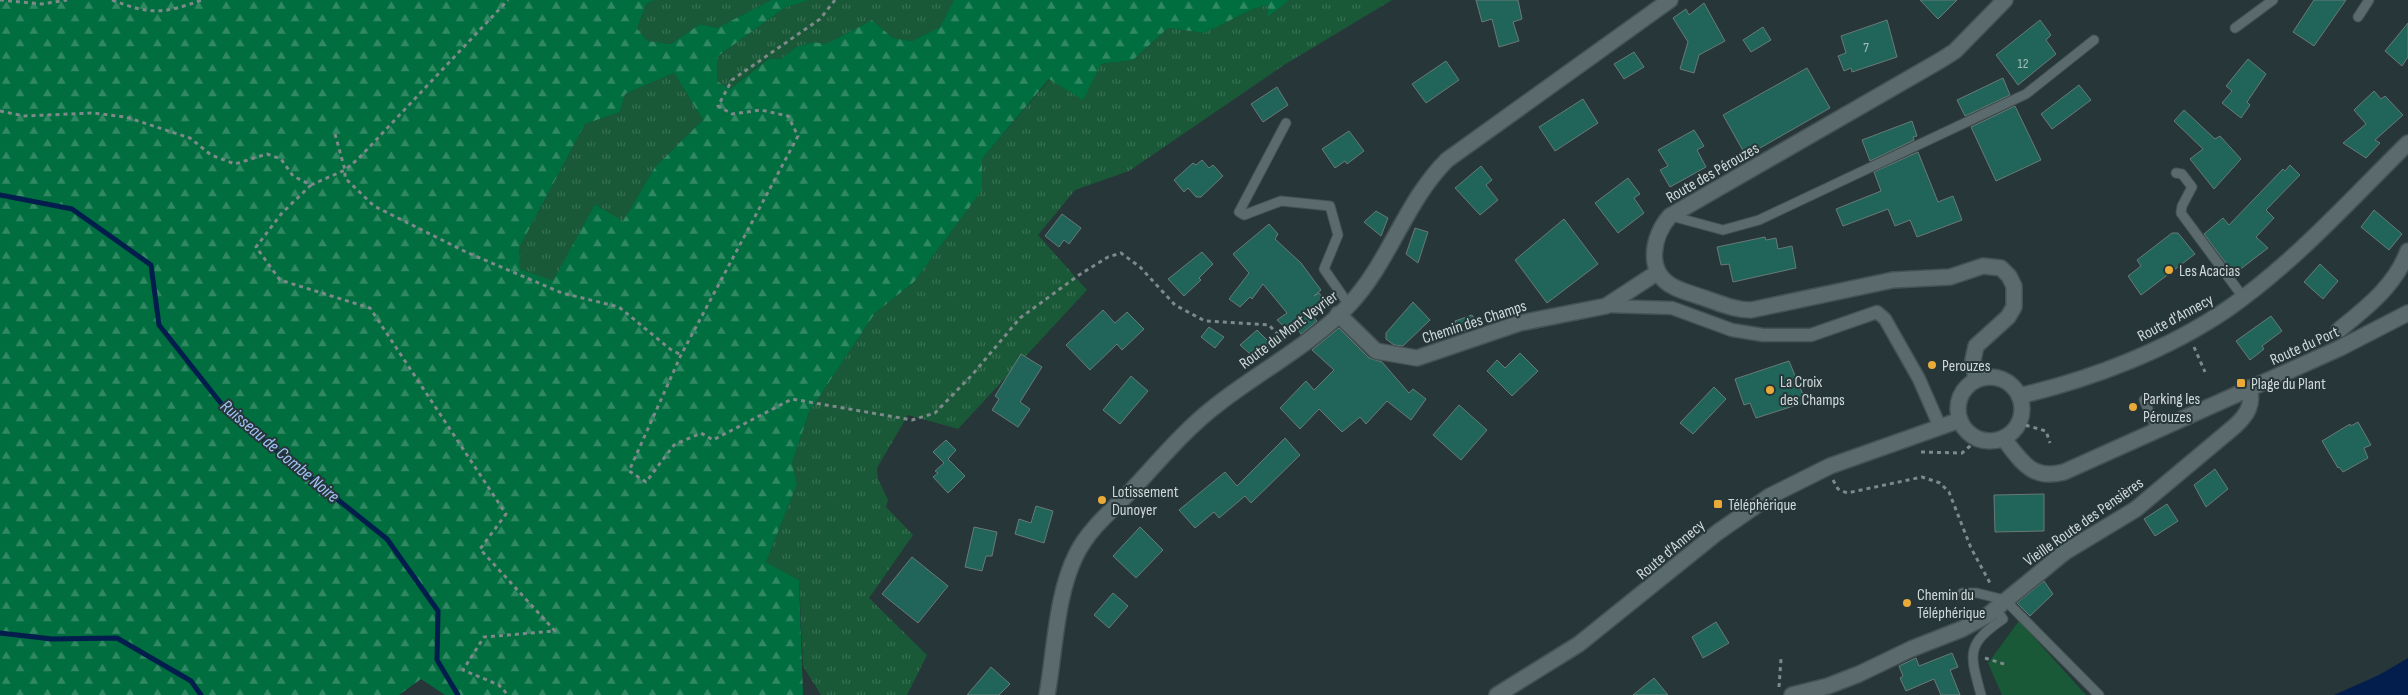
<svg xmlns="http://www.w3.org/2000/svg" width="2408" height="695" viewBox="0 0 2408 695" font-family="'Sofia Sans Condensed',sans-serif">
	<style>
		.grass { fill: url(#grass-tufts) }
		.forest { fill: url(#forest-firs); fill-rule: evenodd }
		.green { fill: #195937 }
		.water { fill: #031e4c }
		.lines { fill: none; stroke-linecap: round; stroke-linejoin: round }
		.stream { stroke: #031e4c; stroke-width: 5 }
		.building { fill: #21645a; stroke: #697a77 }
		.service-casing { stroke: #455253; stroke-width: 11 }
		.pedestrian-casing { stroke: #455253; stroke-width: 15 }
		.minor-casing { stroke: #455253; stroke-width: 18 }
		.secondary-casing { stroke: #455253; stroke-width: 18 }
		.path { stroke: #7d898a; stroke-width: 3; stroke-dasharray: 4 4; stroke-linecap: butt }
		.service { stroke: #5a6a6d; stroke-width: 9 }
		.pedestrian { stroke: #5a6a6d; stroke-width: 12 }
		.minor { stroke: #5a6a6d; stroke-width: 15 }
		.secondary { stroke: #5a6a6d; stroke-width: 15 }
		.poi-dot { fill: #e9aa38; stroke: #273638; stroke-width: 2 }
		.labels { text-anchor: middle; stroke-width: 4; stroke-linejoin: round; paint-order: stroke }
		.number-label { font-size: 14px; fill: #a4bcba }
		.street-label { font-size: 16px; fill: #d0d9da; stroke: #273638 }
		.poi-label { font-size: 16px; fill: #d0d9da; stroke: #273638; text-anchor: start }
		.water-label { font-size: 18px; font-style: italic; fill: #9fc1f8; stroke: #273638 }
	</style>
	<defs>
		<pattern id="grass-tufts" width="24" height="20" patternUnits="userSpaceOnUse" patternTransform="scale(1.25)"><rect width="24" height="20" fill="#195937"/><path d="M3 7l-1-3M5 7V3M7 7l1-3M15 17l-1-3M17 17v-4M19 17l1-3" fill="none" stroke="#397053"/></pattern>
		<pattern id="forest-firs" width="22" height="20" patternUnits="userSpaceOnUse" patternTransform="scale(1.25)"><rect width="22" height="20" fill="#016e3f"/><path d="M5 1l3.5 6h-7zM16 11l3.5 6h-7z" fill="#318963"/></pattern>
	</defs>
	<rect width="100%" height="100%" fill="#273638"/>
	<g class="grass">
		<polygon points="655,0 771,0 717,28 700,24 671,44 648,41 637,29 646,4"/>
		<polygon points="810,0 954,0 940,27 912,41 893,38 872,20 826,44 813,42 796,47 781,59 767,59 730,89 717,81 718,56 786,7"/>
		<polygon points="1287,0 1392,0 1284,65 1129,171 1075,190 1038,235 1087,290 958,429 908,415 877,468 878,479 888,500 886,507 913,535 869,598 927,655 907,695 821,695 803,666 799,580 766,562 797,484 792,463 809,412 875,313 914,282 982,190 982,159 1050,79 1101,64 1133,60 1168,28 1204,33 1253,9 1268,5 1267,16 1287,2"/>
		<polygon points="674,73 703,120 655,167 623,221 595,204 553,282 520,269 519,248 585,124 620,112 625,94"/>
	</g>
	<path class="forest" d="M 0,0 L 655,0 L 646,4 L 637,29 L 648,41 L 671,44 L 700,24 L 717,28 L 771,0 L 810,0 L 786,7 L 718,56 L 717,81 L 730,89 L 768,59 L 781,59 L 796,47 L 813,42 L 826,44 L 872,20 L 893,38 L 912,41 L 940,27 L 954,0 L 1287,0 L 1287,2 L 1267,17 L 1268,5 L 1253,9 L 1204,33 L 1168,28 L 1133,60 L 1101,64 L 1083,100 L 1049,79 L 982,159 L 982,190 L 914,282 L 875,313 L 809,412 L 792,463 L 797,484 L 766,562 L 799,580 L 803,695 L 445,695 L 421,679 L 399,695 L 0,695 ZM 674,73 L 703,120 L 655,167 L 623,221 L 595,204 L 553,281 L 520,269 L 519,248 L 585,124 L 620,112 L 625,94 Z"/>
	<polygon class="green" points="2019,621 2086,695 2002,695 1988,663"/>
	<polygon class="water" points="2408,658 2408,695 2334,695 2379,675"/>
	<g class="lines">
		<g class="stream">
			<polyline points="0,195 72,209 151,265 159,325 227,411 387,539 438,611 437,660 458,695"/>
			<polyline points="0,633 52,639 117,638 191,681 201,695"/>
		</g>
	</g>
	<g class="building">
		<polygon points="1476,0 1518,0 1522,19 1513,22 1519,41 1499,47 1492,19 1482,22"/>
		<polygon points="1920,0 1957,0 1938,19"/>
		<polygon points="2314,0 2346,0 2314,46 2293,32"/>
		<polygon points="1704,3 1725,41 1699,55 1694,73 1680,69 1688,42 1673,18 1686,9 1689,15"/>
		<polygon points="1887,20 1897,57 1852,72 1851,68 1844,71 1838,56 1846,53 1841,36"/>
		<polygon points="2040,20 2051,35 2046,40 2056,54 2018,85 1996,55"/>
		<polygon points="2408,23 2408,57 2402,66 2385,51"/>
		<polygon points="1763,27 1771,40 1751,52 1743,40"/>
		<polygon points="1634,52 1644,67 1624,79 1614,64"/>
		<polygon points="2248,59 2266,74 2247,102 2250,105 2241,118 2222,103 2232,91 2226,86"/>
		<polygon points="1446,61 1459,80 1426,103 1412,84"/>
		<polygon points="1807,68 1830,108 1746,156 1723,115"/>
		<polygon points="2003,78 2010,95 1965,116 1957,100"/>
		<polygon points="2079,85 2091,100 2052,129 2041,114"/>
		<polygon points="1277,87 1288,105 1263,122 1251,104"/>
		<polygon points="2374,91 2381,99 2385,96 2403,115 2375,140 2380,143 2366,158 2343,143 2366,124 2354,110"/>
		<polygon points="1583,99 1598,123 1555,151 1539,127"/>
		<polygon points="2015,106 2041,160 1996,181 1971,127"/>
		<polygon points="2184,110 2215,139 2220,136 2241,159 2214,189 2190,159 2203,149 2174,121"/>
		<polygon points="1912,121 1917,136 1913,137 1914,140 1870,161 1862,140"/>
		<polygon points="1694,130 1704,146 1697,150 1706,167 1670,187 1660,170 1668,166 1658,150"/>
		<polygon points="1349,131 1364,151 1347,164 1345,161 1335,168 1322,149"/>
		<polygon points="1918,152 1938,202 1953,196 1962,220 1917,237 1910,220 1895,226 1888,209 1843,226 1836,209 1881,191 1874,172"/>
		<polygon points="1202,160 1209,168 1213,165 1223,176 1201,197 1196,197 1188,188 1184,192 1174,180 1193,163 1196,165"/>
		<polygon points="2290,165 2300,175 2266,210 2274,218 2256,237 2268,248 2234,274 2204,234 2223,218 2229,225 2283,169 2285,171"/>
		<polygon points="1481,166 1492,180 1486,185 1498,200 1480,215 1455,188"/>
		<polygon points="1628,178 1640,194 1634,198 1644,213 1618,233 1595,203"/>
		<polygon points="2374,210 2402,234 2389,250 2361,227"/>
		<polygon points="1376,211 1388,218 1381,236 1364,222"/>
		<polygon points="1062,214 1081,228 1069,244 1064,240 1059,247 1045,236"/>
		<polygon points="1564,219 1598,264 1547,303 1515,260"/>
		<polygon points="1269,224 1278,234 1275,239 1301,263 1321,290 1314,296 1319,293 1323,298 1309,312 1317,321 1301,334 1295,325 1289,331 1277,320 1287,313 1263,284 1252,299 1250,297 1240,307 1229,299 1249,273 1233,254"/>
		<polygon points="1415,228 1428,232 1418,263 1406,254"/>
		<polygon points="2172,233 2178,233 2195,254 2141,295 2128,276 2141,266 2137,260"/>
		<polygon points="1765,237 1766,240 1776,238 1778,249 1792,246 1796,268 1733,282 1729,264 1721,265 1717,247"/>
		<polygon points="1202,252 1213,264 1199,278 1201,280 1184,296 1168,279"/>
		<polygon points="2320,264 2338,281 2323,299 2304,282"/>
		<polygon points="1413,302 1430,320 1403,346 1394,345 1386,339 1386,333"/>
		<polygon points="1103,310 1115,323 1127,312 1144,329 1122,350 1117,344 1090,370 1066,345"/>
		<polygon points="1472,315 1479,326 1459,333 1455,321"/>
		<polygon points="2271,316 2282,331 2262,346 2264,349 2250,360 2236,341"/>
		<polygon points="1209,327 1224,337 1215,348 1201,337"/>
		<polygon points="1339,328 1369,358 1382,362 1409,393 1413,389 1426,399 1411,420 1387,401 1366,424 1360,417 1342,432 1319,409 1300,429 1280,408 1306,381 1314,390 1334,370 1312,350"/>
		<polygon points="1257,330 1273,346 1258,361 1240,345"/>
		<polygon points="1520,353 1538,371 1512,396 1487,371 1497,360 1505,368"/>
		<polygon points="1021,354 1042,367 1020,402 1030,409 1018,427 992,410 999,399 995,396"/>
		<polygon points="1789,361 1806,402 1756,418 1750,403 1744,405 1735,379"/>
		<polygon points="1131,376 1148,391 1120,424 1103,410"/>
		<polygon points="1714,387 1726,399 1693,434 1680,423"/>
		<polygon points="1459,405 1487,430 1461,460 1433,435"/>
		<polygon points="2358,422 2371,445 2364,448 2368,458 2343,472 2339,467 2338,468 2322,441 2350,424 2351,426"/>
		<polygon points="1285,438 1300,455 1251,503 1245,496 1219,518 1214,512 1195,528 1179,510 1225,472 1237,486"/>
		<polygon points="946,440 956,450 948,459 965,476 948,493 933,477 938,473 935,471 944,463 933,452"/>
		<polygon points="2215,469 2228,489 2206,507 2194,485"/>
		<polygon points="2044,494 2044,531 1995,532 1994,495"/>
		<polygon points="2167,504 2178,521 2155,536 2144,519"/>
		<polygon points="1036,506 1053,511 1044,543 1015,534 1019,519 1031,523"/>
		<polygon points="974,527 997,532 992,556 986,556 982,571 965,567"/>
		<polygon points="1140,527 1163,550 1136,578 1113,556"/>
		<polygon points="912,557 948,586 918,623 882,594"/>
		<polygon points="2044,581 2053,594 2030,616 2017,603"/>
		<polygon points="1113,593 1128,606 1109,628 1094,615"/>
		<polygon points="1716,622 1729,643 1703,658 1692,637"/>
		<polygon points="1952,653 1958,667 1950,670 1960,695 1941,695 1934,679 1906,691 1900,678 1903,676 1899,666 1916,658 1919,666"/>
		<polygon points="991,667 1010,684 999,695 967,695"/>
		<polygon points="1654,678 1668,695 1633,695"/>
	</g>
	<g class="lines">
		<defs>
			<g id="service">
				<polyline points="2358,17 2369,0"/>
				<polyline points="2235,28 2273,0"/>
				<polyline points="1286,123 1239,212 1244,215 1281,201 1330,206 1338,235 1324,269 1349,305"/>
				<polyline points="2176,173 2182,174 2192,187 2182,206 2181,213 2243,297"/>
				<polyline points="1671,216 1723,230 1759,220 2026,94 2094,40"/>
				<polyline points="2144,400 2157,430"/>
				<polyline points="1962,593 1977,593 2005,600 2099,695"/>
				<path d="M 1981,695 C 1970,654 1965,645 2003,619 L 1996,609"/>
			</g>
			<polyline id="pedestrian" points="1606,306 1672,308 1732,330 1763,335 1811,335 1877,312 1885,319 1919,379 1940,427"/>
			<g id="minor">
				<polyline points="1338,314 1376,351 1417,358 1520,323 1606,306 1658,272"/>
				<path d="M 2339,330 C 2367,307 2395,286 2408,251"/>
				<path d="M 1976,380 L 1973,360 L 1976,346 L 2008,317 L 2014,307 L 2014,286 L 2009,276 L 2001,268 L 1983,266 L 1950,277 L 1893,280 L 1751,310 C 1735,310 1722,304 1707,299 C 1696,295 1684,292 1674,287 C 1645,273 1652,236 1670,216 L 1941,60 L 1955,51 L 2005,0"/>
				<path d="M 2003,438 C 2021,460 2031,481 2064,472 L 2340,348 L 2408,313"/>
				<path d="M 1047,695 C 1055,651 1056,595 1076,555 C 1088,530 1111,511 1130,492 C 1158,462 1185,429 1218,404 C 1259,372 1316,341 1350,304 C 1390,261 1405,202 1447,160 L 1670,0"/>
				<path d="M 1792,695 L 1828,686 L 1859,674 L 1911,649 L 1962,629 L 1988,615 L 2065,552 L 2136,509 L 2235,426 C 2247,415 2254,404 2249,388"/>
			</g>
			<g id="secondary">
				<circle cx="1990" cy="409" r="32"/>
				<path d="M 2019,396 C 2092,379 2168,350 2229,308 C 2295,262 2351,199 2408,143"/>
				<polyline points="1497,695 1579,644 1718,532 1770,496 1830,466 1960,420"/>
			</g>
		</defs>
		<use href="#service" class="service-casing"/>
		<use href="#pedestrian" class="pedestrian-casing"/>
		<use href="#minor" class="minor-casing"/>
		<use href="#secondary" class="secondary-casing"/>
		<g class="path">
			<polyline points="0,0 42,4 67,0"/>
			<path d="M 112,0 C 151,15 163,14 202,0"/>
			<polyline points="835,0 820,19 732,80 718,106 732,114 761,110 788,116 798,136 681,355 629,471 646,482 674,445 701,433 713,440 792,399 912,420 935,413 972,375 1020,318 1079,275 1108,257 1121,253 1140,267 1175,305 1205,321 1269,325 1283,340"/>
			<polyline points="0,111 24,116 93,113 126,117 190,138 211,155 235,164 267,154 281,159 293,176 311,185 345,170 358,159 508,0"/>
			<polyline points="335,134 345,170 345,178 374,206 466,252 562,293 619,307 670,349 681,355"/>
			<polyline points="311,185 282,213 256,247 280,280 370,308 506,514 480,549 555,631 484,637 463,670 499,685 508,695"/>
			<polyline points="2194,347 2205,372"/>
			<polyline points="2018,423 2046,431 2050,443"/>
			<polyline points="1921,452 1962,453 1970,446 1975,437"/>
			<polyline points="1833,480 1838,489 1847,493 1922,477 1940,483 1949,492 1971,548 1990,583"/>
			<polyline points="1985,658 2004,664"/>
			<polyline points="1779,687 1781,659"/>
		</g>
		<use href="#service" class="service"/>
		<use href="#pedestrian" class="pedestrian"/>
		<use href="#minor" class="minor"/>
		<use href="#secondary" class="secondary"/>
	</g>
	<g class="poi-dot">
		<circle cx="2169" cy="270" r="5"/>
		<circle cx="1932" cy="365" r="5"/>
		<rect x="2236" y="378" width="10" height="10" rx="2.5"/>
		<circle cx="1770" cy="390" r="5"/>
		<circle cx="2133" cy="407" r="5"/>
		<circle cx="1102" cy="500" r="5"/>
		<rect x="1713" y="499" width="10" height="10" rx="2.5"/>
		<circle cx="1907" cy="603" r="5"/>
	</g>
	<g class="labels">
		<g class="number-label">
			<text x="1866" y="52">7</text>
			<text x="2023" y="68">12</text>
		</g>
		<g class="street-label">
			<text transform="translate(1712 172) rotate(-30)" y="6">Route des Pérouzes</text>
			<text transform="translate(2175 317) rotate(-28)" y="6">Route d'Annecy</text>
			<text transform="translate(1474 321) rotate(-18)" y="6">Chemin des Champs</text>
			<text transform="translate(1288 329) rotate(-37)" y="6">Route du Mont Veyrier</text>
			<text transform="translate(2304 345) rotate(-24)" y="6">Route du Port</text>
			<text transform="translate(2083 521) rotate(-35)" y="6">Vieille Route des Pensières</text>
			<text transform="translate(1670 549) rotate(-40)" y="6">Route d'Annecy</text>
		</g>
		<g class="poi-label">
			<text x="2179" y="276">Les Acacias</text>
			<text x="1942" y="371">Perouzes</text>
			<text x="1780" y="387">La Croix<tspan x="1780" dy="18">des Champs</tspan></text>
			<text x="2251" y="389">Plage du Plant</text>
			<text x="2143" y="404">Parking les<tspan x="2143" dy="18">Pérouzes</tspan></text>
			<text x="1112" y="497">Lotissement<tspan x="1112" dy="18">Dunoyer</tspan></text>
			<text x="1728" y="510">Téléphérique</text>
			<text x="1917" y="600">Chemin du<tspan x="1917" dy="18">Téléphérique</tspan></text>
		</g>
		<g class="water-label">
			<text transform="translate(280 451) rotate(40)" y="6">Ruisseau de Combe Noire</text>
		</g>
	</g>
</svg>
